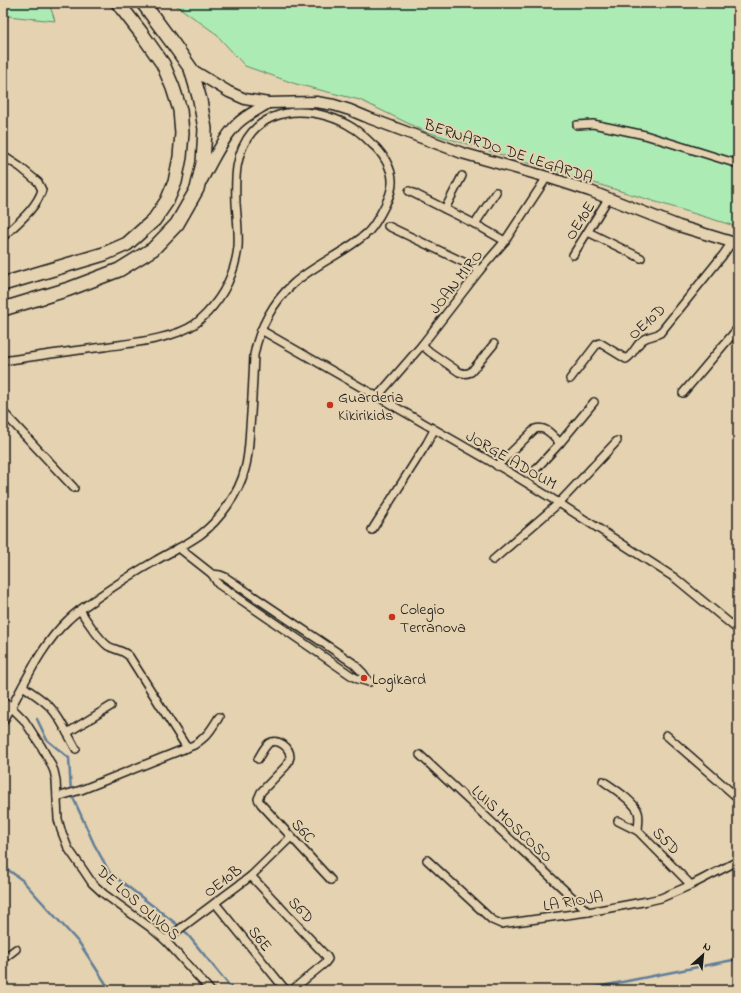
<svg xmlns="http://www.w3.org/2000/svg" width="741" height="993" viewBox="0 0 741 993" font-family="'Indie Flower',sans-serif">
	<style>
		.green { fill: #acecb4; stroke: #648468 }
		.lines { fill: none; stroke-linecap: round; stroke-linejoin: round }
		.stream { stroke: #607e98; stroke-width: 2.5 }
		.street-casing { stroke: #1c1c1c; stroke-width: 10 }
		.secondary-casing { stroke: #1c1c1c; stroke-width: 13 }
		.highway-casing { stroke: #1c1c1c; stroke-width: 16 }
		.street { stroke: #e5d2b0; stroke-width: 7 }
		.secondary { stroke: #e5d2b0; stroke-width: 10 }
		.highway { stroke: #e5d2b0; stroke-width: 13 }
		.poi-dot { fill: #c8321e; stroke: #e5d2b0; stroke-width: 1.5 }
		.labels { text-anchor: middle; stroke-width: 4; stroke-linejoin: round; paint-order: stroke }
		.street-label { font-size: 16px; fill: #1c1c1c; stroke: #e5d2b0 }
		.poi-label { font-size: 16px; fill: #1c1c1c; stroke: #e5d2b0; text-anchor: start }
	</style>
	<rect width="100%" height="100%" fill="#e5d2b0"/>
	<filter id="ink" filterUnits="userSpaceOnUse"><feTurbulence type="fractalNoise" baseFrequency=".025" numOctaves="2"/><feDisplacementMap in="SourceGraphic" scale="8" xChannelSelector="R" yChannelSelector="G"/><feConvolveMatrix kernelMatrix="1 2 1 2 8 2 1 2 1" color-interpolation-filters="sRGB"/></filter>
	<g filter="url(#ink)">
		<g class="green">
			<polygon points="3,3 49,3 55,21 8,16 3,6"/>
			<polygon points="173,3 738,3 738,227 424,131 360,100 296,84 245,66 215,33"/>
		</g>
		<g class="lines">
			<g class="stream">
				<polyline points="37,719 47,740 69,758 71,793 94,844 110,873 183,929 233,990"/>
				<polyline points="3,866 22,880 80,944 110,990"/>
				<polyline points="582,990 738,959"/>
			</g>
			<defs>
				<g id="street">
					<polyline points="577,125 593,124 645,135 738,164"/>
					<path d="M 3,156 L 20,167 L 38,182 L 42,190 C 36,209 17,223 3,237"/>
					<polyline points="409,191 475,224 505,241"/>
					<polyline points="445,209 462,176"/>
					<polyline points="475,224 496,192"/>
					<polyline points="388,226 480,270"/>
					<polyline points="588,232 641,258"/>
					<polyline points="573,255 608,199"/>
					<polyline points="261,330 509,472 559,503 675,578 738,630"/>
					<path d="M 422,345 L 430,352 L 459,372 C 464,374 466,374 471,372 L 494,344"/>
					<path d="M 3,361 C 37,356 71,351 104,347 C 130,343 174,339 195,324 C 199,321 203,317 207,313 C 224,295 235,272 238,247 C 239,232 237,218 236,203 C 235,178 235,152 252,132 C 263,119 281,112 299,112 C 317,112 338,118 353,128 C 360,132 366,138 372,144 C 382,152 393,169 392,183 C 392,193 386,204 381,213 C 377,220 373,228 367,233 C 345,253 315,264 293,284 C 273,302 259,328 254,355 C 253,379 252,403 250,427 C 249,441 249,455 245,469 C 239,493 220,520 200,535 C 186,545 170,552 155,561 C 134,573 114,586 94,600 C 85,606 76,612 68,620 C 39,647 23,688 3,722"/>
					<path d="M 570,379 L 597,344 L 600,343 L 626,359 C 634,354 636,344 644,339 C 649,336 655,336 660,333 L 723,255 L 732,242"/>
					<polyline points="683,393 738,328"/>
					<polyline points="377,397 422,345 480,270 505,241 547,177"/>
					<polyline points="3,412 74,488"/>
					<path d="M 497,466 L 535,429 C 546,425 553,436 560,443 L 594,402"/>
					<polyline points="537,468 560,443"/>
					<polyline points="372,530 427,443 434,430"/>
					<polyline points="179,548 212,574 218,584 352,676 358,679 369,682"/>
					<polyline points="493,560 559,503 617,441"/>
					<polyline points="212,574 220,575 225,577 353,663 363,673 369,682"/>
					<path d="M 80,610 C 86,620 99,639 108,646 C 115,650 123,650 129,656 L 187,748"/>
					<path d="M 23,686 C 32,693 43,699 51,708 C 61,719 68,735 76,749"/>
					<polyline points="3,702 11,707 24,720 41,746 50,762 54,771 56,780 58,819 61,830 68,848 84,871 92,883 104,894 151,928 165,940 210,990"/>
					<polyline points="67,733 111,706"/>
					<polyline points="666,735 738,798"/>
					<polyline points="420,755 588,912"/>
					<path d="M 258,759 C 261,754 264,747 269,743 C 278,738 290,747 290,757 C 289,761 288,763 286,766 L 261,792 L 258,799 L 261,804 L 331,880"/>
					<path d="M 603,781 C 613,788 634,801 638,812 C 640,818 638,825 638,831"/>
					<path d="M 57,797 L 81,790 L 194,745 C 207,737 211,730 219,717"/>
					<polyline points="618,821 638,831 691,885"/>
					<polyline points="427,860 492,920 501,924 588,912 648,901 661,898 691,885 738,861"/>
					<polyline points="251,876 327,957 328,959 325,963 292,990"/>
					<polyline points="215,903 284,988 288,990"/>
					<polyline points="165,940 251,876 291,837"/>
					<polyline points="3,959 16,949"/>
				</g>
				<g id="secondary">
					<polyline points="191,69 229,92 245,99 268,103 316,102 334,105 350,110 369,118 462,153 547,177 590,191 679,226 738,244"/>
					<path d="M 202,180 C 212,162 223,138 237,124 C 246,115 258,110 268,103"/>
				</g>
				<g id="highway">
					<polyline points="3,284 104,254 127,244 154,220 167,201 175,182 180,157 182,133 180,110 173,88 163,64 142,34 118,3"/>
					<polyline points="3,309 69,289 119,270 153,249 177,224 197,189 203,163 205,129 200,100 191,69 174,45 143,3"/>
				</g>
			</defs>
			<use href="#street" class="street-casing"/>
			<use href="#secondary" class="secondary-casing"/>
			<use href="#highway" class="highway-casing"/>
			<use href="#street" class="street"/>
			<use href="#secondary" class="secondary"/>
			<use href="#highway" class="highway"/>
		</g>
	</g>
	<g class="poi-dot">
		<circle cx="330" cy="405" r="4"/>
		<circle cx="392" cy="617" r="4"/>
		<circle cx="364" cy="678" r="4"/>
	</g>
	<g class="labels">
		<g class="street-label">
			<text transform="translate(509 150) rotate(18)" y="6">BERNARDO DE LEGARDA</text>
			<text transform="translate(579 220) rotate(-58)" y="6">OE10E</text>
			<text transform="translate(455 281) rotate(-52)" y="6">JOAN MIRO</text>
			<text transform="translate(646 321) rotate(-42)" y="6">OE10D</text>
			<text transform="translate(512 459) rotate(30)" y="6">JORGE ADOUM</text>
			<text transform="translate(513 823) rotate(43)" y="6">LUIS MOSCOSO</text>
			<text transform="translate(304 830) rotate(47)" y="6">S6C</text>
			<text transform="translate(667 840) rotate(45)" y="6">S5D</text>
			<text transform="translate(222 880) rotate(-37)" y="6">OE10B</text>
			<text transform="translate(573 900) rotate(-9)" y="6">LA RIOJA</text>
			<text transform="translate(139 902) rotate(41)" y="6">DE LOS OLIVOS</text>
			<text transform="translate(302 909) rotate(46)" y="6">S6D</text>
			<text transform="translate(261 938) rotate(51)" y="6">S6E</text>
		</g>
		<g class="poi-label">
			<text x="338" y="402">Guarderia<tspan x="338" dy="18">Kikirikids</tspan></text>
			<text x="400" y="614">Colegio<tspan x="400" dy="18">Terranova</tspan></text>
			<text x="372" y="684">Logikard</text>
		</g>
	</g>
	<rect width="741" height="993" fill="none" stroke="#e5d2b0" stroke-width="16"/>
	<rect x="8" y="8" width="725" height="977" fill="none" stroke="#1c1c1c" stroke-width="1.5" filter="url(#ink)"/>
	<g transform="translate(703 955) rotate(27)" stroke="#e5d2b0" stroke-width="3" paint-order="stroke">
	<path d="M0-3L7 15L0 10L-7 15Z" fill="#1c1c1c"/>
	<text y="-6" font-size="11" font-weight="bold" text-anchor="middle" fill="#1c1c1c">N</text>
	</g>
</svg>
